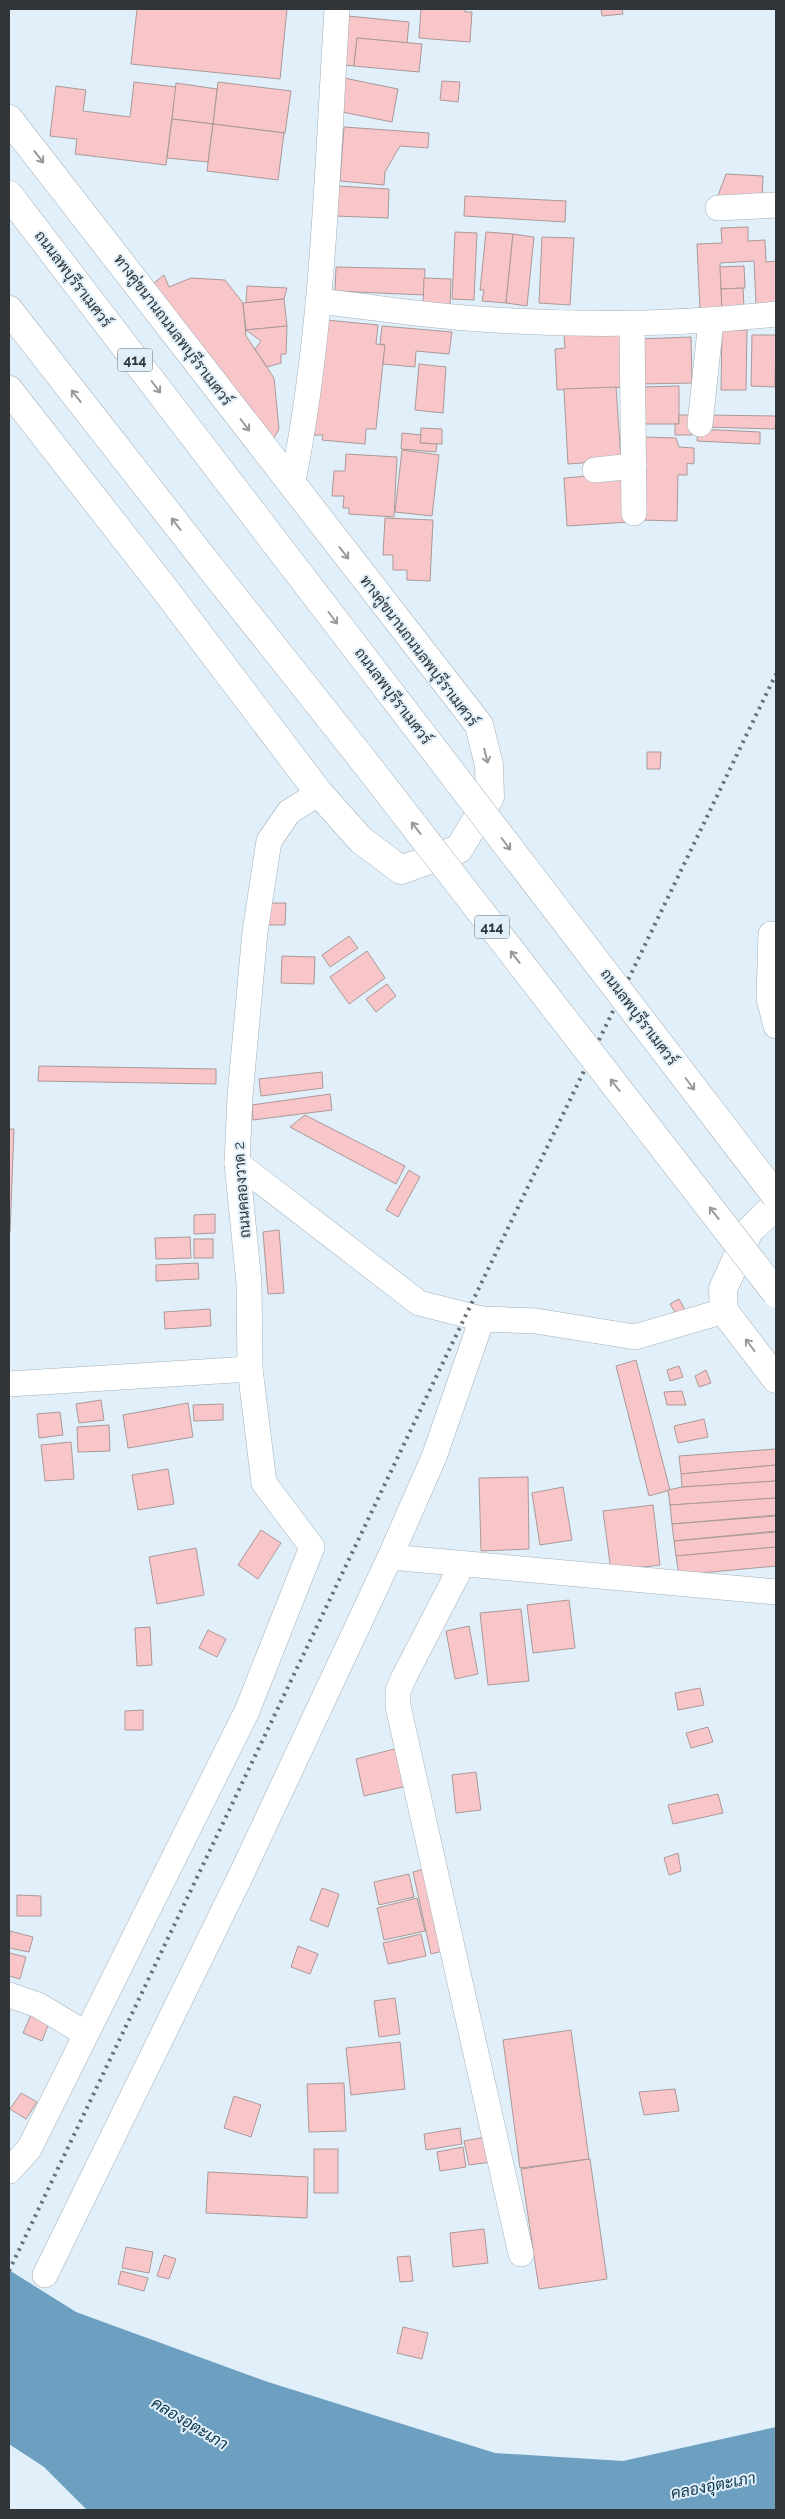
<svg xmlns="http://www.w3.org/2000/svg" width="785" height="2519" viewBox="0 0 785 2519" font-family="Raleway,Sarabun,sans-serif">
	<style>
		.water { fill: #6d9fc0 }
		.building { fill: #f8c6c8; stroke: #ab9999 }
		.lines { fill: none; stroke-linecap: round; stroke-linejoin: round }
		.minor-casing { stroke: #a3b1ba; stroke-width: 26 }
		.major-casing { stroke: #a3b1ba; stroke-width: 29 }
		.minor { stroke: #fff; stroke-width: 25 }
		.major { stroke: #fff; stroke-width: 28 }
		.rail { stroke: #677075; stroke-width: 4; stroke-dasharray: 2.5 5; stroke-linecap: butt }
		.major-bridge-casing { stroke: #a3b1ba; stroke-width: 29; stroke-linecap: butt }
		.major-bridge { stroke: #fff; stroke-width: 28 }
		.oneway { stroke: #979a9c }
		.labels { text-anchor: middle; stroke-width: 4; stroke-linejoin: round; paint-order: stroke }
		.shield { fill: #e0eff9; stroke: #646d72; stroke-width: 1 }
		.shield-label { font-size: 14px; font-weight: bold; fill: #2f3538 }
		.street-label { font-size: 15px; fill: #2f3538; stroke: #e0eff9 }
		.water-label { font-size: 16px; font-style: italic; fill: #0c364d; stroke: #e0eff9 }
	</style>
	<rect width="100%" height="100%" fill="#e0eff9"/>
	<polygon class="water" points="9,2270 76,2312 268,2382 495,2453 623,2461 776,2427 776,2510 87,2510 44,2467 9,2444"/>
	<g class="building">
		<polygon points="137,9 287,9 280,79 131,64"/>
		<polygon points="421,9 465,9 465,12 472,12 470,42 419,38"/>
		<polygon points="601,9 622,9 623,14 602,16"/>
		<polygon points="348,16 409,22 407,43 357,38 354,66 343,65"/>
		<polygon points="357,38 422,44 419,72 354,66"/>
		<polygon points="344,78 398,89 392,122 337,111"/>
		<polygon points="442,81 460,82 458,102 440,100"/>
		<polygon points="134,82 176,87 166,165 75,154 77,139 50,136 56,86 86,90 83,111 130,117"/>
		<polygon points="218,82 291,91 285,133 213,124"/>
		<polygon points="176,83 217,89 213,124 172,119"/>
		<polygon points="172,119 213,124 208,162 167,158"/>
		<polygon points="213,124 284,133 278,180 207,171"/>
		<polygon points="344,127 429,133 428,148 400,146 385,172 384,185 340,181"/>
		<polygon points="726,174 763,176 762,203 716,201"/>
		<polygon points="337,186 389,189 388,218 335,216"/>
		<polygon points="465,196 566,201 565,222 464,216"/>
		<polygon points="748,227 748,241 765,240 766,262 776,261 776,303 756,304 754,261 720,263 722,309 700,310 697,244 722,243 721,228"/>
		<polygon points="455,232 477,233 474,300 452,299"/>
		<polygon points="486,232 513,234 506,303 482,301 484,290 480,290"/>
		<polygon points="513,234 534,237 527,306 506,303"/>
		<polygon points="542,237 574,238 570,305 539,303"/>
		<polygon points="744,266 745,288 721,289 720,267"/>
		<polygon points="336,267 425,269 424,295 335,291"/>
		<polygon points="164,275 169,287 191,278 225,280 243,303 246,336 274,378 279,429 270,445 149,287"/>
		<polygon points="424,278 451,279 450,307 423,306"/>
		<polygon points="247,286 287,288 284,299 246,303"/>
		<polygon points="743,288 744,307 722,309 721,289"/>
		<polygon points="284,299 287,326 246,330 243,303"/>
		<polygon points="326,320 378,325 376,344 385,345 376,429 366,429 365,444 322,440 323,435 314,435"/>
		<polygon points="287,326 286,354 281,354 281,363 267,367 255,349 261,341 246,330"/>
		<polygon points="382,326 452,332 449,354 416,351 415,367 383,364 385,345 380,344"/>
		<polygon points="722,330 747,330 746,390 721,390"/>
		<polygon points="621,333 624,387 557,390 555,349 565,348 564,335"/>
		<polygon points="752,335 776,335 775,387 751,386"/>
		<polygon points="691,337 692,383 640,384 638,339"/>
		<polygon points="419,364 446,367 443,413 415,410"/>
		<polygon points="679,386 679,424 643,424 643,387"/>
		<polygon points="616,387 621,460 568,464 564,389"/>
		<polygon points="679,415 692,415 692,435 675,435 675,424 679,424"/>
		<polygon points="703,415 776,416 775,429 703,427"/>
		<polygon points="421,428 442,429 442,444 420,443"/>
		<polygon points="698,429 760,432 760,444 697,441"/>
		<polygon points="402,433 421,435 420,443 437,444 436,452 401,449"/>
		<polygon points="643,437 676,438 679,447 694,448 694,464 687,463 687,475 678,475 677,521 641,520"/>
		<polygon points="402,450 439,455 432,516 395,512"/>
		<polygon points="346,454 397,457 394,517 349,514 349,508 343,508 344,496 332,496 334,471 345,471"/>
		<polygon points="626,473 629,522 567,526 564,478"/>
		<polygon points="385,518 433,520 430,581 407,580 407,570 393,570 393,555 383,555"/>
		<polygon points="647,752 661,752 660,769 647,769"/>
		<polygon points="265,903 286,903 285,925 264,925"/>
		<polygon points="349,936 358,948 330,967 322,955"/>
		<polygon points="367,951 385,978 349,1004 330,977"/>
		<polygon points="282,956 315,957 314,984 281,983"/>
		<polygon points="387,984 396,996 376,1012 366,999"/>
		<polygon points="39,1066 216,1069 216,1084 38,1081"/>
		<polygon points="322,1072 323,1088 261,1096 259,1079"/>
		<polygon points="330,1094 332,1110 253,1120 252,1105"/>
		<polygon points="305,1115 405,1166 396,1184 290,1127"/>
		<polygon points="9,1129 14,1129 10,1232 9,1232"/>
		<polygon points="409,1170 420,1177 398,1217 386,1210"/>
		<polygon points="215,1214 215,1233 194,1234 194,1215"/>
		<polygon points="279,1230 284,1293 268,1294 263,1232"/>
		<polygon points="190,1237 191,1258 156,1259 155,1238"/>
		<rect x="194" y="1239" width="19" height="19"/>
		<polygon points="198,1263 199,1279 156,1281 156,1265"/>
		<polygon points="679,1299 685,1310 676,1314 670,1304"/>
		<polygon points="210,1309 211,1326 165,1329 164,1312"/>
		<polygon points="636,1360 670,1490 649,1496 616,1366"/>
		<polygon points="679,1366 683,1377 670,1381 667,1370"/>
		<polygon points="706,1370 711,1383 699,1387 695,1376"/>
		<polygon points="682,1391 686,1405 667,1405 664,1392"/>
		<polygon points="101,1400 104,1420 79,1423 76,1404"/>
		<polygon points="188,1403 193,1437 128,1448 123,1415"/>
		<polygon points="223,1404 223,1420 194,1421 193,1405"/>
		<polygon points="60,1412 63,1435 39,1438 37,1414"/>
		<polygon points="704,1419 708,1437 678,1443 674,1426"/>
		<polygon points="109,1425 110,1451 78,1452 77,1427"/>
		<polygon points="71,1442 74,1479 45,1481 41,1445"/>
		<polygon points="776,1449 776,1465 681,1474 679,1456"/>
		<polygon points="776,1465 776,1481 682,1487 681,1474"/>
		<polygon points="168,1469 174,1504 138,1510 132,1475"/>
		<polygon points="528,1477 529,1549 481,1551 479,1478"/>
		<polygon points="776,1481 776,1498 670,1505 668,1490 682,1487"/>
		<polygon points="563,1487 572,1540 540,1545 532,1493"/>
		<polygon points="776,1498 776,1515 672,1524 670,1505"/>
		<polygon points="653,1505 660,1565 611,1571 603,1511"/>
		<polygon points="776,1516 776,1531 674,1541 672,1524"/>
		<polygon points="261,1530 281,1543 258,1579 238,1565"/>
		<polygon points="776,1532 776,1547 676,1556 674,1541"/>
		<polygon points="776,1547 776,1566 679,1575 676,1556"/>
		<polygon points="196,1548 204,1595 157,1604 149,1557"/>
		<polygon points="569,1600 575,1648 533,1653 527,1605"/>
		<polygon points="521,1609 529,1681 488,1685 480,1613"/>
		<polygon points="469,1626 478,1674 455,1679 446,1631"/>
		<polygon points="150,1627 152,1665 137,1666 135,1628"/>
		<polygon points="208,1630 226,1639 217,1657 199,1648"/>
		<polygon points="700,1688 704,1705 678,1710 675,1693"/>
		<polygon points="143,1710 143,1730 125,1730 125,1711"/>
		<polygon points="708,1727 713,1742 691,1748 686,1733"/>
		<polygon points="398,1748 407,1786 364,1796 356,1759"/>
		<polygon points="476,1772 481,1810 456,1813 452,1775"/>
		<polygon points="718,1794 723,1813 673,1824 668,1805"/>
		<polygon points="678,1853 681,1871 669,1875 664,1858"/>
		<polygon points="428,1868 447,1950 431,1954 413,1872"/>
		<polygon points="409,1874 414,1897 379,1905 374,1882"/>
		<polygon points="322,1888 339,1894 328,1927 310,1920"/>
		<polygon points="17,1895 41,1896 41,1916 17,1916"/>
		<polygon points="417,1898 425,1931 384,1940 377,1908"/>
		<polygon points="10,1931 33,1937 29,1952 9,1948"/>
		<polygon points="421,1934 426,1956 388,1964 383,1943"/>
		<polygon points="298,1946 318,1954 310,1974 291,1967"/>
		<polygon points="9,1953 26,1957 20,1979 9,1976"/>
		<polygon points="395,1998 400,2034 379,2037 374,2001"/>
		<polygon points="33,2010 51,2018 42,2041 23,2033"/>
		<polygon points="571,2030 589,2159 520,2168 503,2040"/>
		<polygon points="400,2042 405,2089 351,2095 346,2048"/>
		<polygon points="344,2083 346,2131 309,2132 307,2084"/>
		<polygon points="675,2089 679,2111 644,2115 639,2092"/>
		<polygon points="21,2093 37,2102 26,2119 10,2109"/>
		<polygon points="234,2096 261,2105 251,2137 224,2128"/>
		<polygon points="460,2128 462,2144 426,2150 424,2134"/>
		<polygon points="486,2137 491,2162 469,2165 464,2141"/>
		<polygon points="463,2147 466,2167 440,2171 437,2152"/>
		<rect x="314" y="2149" width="24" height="44"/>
		<polygon points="590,2159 607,2279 539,2289 521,2169"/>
		<polygon points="208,2172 308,2177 307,2218 206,2213"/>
		<polygon points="484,2229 488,2263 453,2267 450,2233"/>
		<polygon points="126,2247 153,2252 149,2273 122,2268"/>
		<polygon points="164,2255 176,2259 169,2279 157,2276"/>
		<polygon points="410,2256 413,2281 400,2282 397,2257"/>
		<polygon points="121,2271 148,2278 144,2291 118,2284"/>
		<polygon points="403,2327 428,2333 422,2359 397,2353"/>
	</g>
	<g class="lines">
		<defs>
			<g id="minor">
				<polyline points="718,208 776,205"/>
				<path d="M 318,301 C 372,307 426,316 480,319 C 579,326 678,325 776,314"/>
				<polyline points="632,324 634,513"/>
				<polyline points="700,424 711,321"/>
				<polyline points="595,470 634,466"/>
				<path d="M 292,486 C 324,330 327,167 337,9"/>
				<polyline points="771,934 769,998 776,1026"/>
				<polyline points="237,1163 419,1303 482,1319 536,1321 635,1337 724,1311"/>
				<polyline points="482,1319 434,1457 390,1557 776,1592"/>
				<polyline points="9,1384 250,1369 249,1283 237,1163 240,1096 255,932 269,841 289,812 319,793"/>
				<polyline points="462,1565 404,1677 398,1691 398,1706 521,2254"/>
				<polyline points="9,1995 38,2005 86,2034"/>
				<polyline points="9,2171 29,2149 247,1711 312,1547 264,1483 250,1369"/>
				<polyline points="45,2275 242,1873 390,1557"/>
			</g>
			<g id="major">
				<polyline points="9,119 479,725 489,765 490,797 459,849 401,870 361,840 319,793 163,587 9,390"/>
				<polyline points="9,195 261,524"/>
				<polyline points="9,310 206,562"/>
				<polyline points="776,1205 749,1231 723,1289 724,1311 776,1379"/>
			</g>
		</defs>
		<use href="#minor" class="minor-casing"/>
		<use href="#major" class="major-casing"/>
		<use href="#minor" class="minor"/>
		<use href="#major" class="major"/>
		<polyline class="rail" points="9,2271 449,1350 776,674"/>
		<defs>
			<g id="major-bridge">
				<polyline points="261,524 776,1196"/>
				<polyline points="206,562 367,765 776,1293"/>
			</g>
		</defs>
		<use href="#major-bridge" class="major-bridge-casing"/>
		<use href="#major-bridge" class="major-bridge"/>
	</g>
	<defs><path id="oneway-shaft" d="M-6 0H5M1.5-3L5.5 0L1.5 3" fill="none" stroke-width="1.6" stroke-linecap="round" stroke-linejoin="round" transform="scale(1.25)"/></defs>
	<g class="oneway">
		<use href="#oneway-shaft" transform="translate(39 157) rotate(52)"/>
		<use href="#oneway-shaft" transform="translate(156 387) rotate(53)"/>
		<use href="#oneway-shaft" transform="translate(76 396) rotate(-128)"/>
		<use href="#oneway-shaft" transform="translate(245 425) rotate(53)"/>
		<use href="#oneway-shaft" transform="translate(176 524) rotate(-128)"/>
		<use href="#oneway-shaft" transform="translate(344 553) rotate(52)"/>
		<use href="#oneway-shaft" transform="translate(333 618) rotate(53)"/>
		<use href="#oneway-shaft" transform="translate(486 756) rotate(76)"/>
		<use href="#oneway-shaft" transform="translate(416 828) rotate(-128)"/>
		<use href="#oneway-shaft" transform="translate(506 844) rotate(53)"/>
		<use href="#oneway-shaft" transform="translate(515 957) rotate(-128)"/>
		<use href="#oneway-shaft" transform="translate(690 1084) rotate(53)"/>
		<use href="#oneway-shaft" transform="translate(615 1085) rotate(-128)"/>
		<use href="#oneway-shaft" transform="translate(714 1213) rotate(-128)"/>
		<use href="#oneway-shaft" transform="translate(750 1345) rotate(-127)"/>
	</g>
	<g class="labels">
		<g class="shield">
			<rect x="117.5" y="348.5" width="35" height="23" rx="4"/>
			<rect x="474.5" y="915.5" width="35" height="23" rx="4"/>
		</g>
		<g class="shield-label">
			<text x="135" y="365">414</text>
			<text x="492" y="932">414</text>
		</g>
		<g class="street-label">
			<text transform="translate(73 279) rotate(53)" y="5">ถนนลพบุรีราเมศวร์</text>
			<text transform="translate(173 330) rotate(53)" y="5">ทางคู่ขนานถนนลพบุรีราเมศวร์</text>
			<text transform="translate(419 651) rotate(53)" y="5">ทางคู่ขนานถนนลพบุรีราเมศวร์</text>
			<text transform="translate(393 696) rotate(53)" y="5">ถนนลพบุรีราเมศวร์</text>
			<text transform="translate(639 1017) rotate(53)" y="5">ถนนลพบุรีราเมศวร์</text>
			<text transform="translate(242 1190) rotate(-94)" y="5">ถนนคลองวาด 2</text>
		</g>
		<g class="water-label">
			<text transform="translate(190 2423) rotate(31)" y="6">คลองอุ่ตะเภา</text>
			<text transform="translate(713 2485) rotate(-11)" y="6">คลองอุ่ตะเภา</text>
		</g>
	</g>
	<rect width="785" height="2519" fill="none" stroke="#2f3538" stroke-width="20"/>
</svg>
